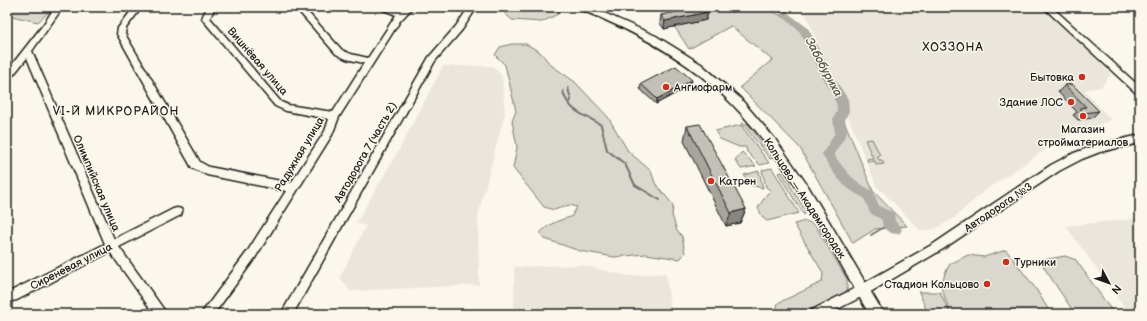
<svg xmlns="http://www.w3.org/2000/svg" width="1147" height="321" viewBox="0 0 1147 321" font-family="'Balsamiq Sans',sans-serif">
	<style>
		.built { fill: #eae6dc }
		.green { fill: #dad7ce; stroke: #7b7a75 }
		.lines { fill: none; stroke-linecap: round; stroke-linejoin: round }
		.stream { stroke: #74726e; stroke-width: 2 }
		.river { fill: #afaca5; fill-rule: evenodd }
		.minor-casing { stroke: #1c1c1c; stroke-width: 3 }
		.major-casing { stroke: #1c1c1c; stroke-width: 3 }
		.minor { fill: #fbf7ec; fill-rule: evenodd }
		.major { fill: #fbf7ec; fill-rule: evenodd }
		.wall { fill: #a8a59e; stroke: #1c1c1c }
		.shaded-wall { fill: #888681; stroke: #1c1c1c }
		.building { fill: #c3c0b8; stroke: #1c1c1c }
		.poi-dot { fill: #c8321e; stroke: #fbf7ec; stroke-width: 1.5 }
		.labels { text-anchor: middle; stroke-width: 3; stroke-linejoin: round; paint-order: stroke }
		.street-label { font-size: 11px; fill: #1c1c1c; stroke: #fbf7ec }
		.poi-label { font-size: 11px; fill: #1c1c1c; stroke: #fbf7ec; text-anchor: end }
		.neighbourhood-label { font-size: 12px; letter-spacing: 1px; fill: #1c1c1c; stroke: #fbf7ec }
		.water-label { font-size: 12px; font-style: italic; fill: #575653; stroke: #fbf7ec }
	</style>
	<rect width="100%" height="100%" fill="#fbf7ec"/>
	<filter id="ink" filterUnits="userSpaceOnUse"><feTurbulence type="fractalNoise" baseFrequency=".025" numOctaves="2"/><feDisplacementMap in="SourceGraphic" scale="8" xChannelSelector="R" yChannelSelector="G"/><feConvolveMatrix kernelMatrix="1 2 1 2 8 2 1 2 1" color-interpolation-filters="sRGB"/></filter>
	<g filter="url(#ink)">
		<g class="built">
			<polygon points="803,7 1041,7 1071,32 1111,74 1101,87 1084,90 1111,120 1062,138 984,191 954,218 935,229 921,231 876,185"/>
			<polygon points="443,66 493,66 502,76 505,113 478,215 479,285 350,291 340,277 366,226 356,223 400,148"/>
			<polygon points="1140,218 1140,314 1129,314 1066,226"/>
			<polygon points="581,265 628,276 666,273 671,314 514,314 514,267"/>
		</g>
		<g class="green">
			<polygon points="13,7 54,7 38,22 7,15"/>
			<polygon points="498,7 562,7 558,14 542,22 512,20"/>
			<polygon points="716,7 763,7 806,28 873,191 907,226 875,229 853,243 800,148 740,87 772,60 731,26 689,49 667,15"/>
			<path d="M 512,44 L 526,44 L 540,52 L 551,65 L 575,82 L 608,117 L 628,151 L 651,171 L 655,183 L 673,205 L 672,215 L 677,231 L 682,236 L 685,253 L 680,259 L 646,254 L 614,257 L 580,251 L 545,239 L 540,233 C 548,224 559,220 571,217 L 577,207 L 569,205 L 554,210 L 544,207 L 513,168 L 517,147 L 512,121 L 516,111 L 505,65 L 495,55 L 500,47 Z"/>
			<polygon points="742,123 748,124 773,158 770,159"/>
			<polygon points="741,125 769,163 760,165 747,152 746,147 739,147 720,139 715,131"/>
			<polygon points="872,139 880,155 877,156 879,160 882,160 884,164 876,165 875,161 868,162 867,159 873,158 865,140"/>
			<polygon points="742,152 756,166 741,169 735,160"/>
			<polygon points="772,168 799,213 767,221 763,218 758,208 767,194 771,191 766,187 762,170"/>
			<polygon points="759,171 763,188 750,185 744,175"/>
			<polygon points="782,172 806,211 804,215 778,173"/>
			<polygon points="806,221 815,225 847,279 847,290 844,294 804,314 775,314 778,303 822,282 823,273 794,224"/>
			<polygon points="1006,250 1036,289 1051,314 951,314 941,287 945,273 950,264 968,255 984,257"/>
			<polygon points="1065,256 1076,260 1114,314 1075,314 1043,266 1043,260"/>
			<polygon points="919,292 940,292 950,314 928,314"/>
		</g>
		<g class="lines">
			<g class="stream">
				<polyline points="772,7 784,13 791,7"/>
				<polyline points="568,88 571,100 569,105"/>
				<path d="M 563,91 C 568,112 585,115 601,125 L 607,150 L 625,164 L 635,185 L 660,200"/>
				<polyline points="871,235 889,224"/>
			</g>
			<path class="river" d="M 784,10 L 808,28 L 834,78 L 848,99 L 849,111 L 845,119 L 847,133 L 834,154 C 844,171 856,183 873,191 L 879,206 L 894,213 L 895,221 L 902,229 L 900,233 C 891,236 881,229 882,220 L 870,213 L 864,198 C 844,189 832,173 822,154 L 835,133 L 833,119 L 837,111 L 836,99 L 824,80 L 800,32 L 779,13 Z"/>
			<defs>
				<g id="minor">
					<polygon points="55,7 63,7 32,51 114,239 173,209 177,208 181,209 182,212 181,215 119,247 167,314 154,314 110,252 17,300 7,302 7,292 11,291 105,244 27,58 10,79 7,80 7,71 43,25"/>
					<polygon points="134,7 142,7 126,28 125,34 200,162 209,167 291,183 325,131 329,119 286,111 275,106 203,20 202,18 207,7 215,7 210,18 281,102 288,105 333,112 364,63 346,59 336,54 295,7 303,7 342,50 351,54 368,58 396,15 377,7 389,7 401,11 404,7 413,7 400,21 339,117 332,135 255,258 214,314 201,314 247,252 286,191 207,175 192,168 117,34 118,28"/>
					<polygon points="469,7 477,7 462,30 435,61 293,314 281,314 429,57 456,26"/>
					<polygon points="1043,7 1052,7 1140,87 1140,95 1137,94"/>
					<polygon points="1140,135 1140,143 1100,152 1082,159 1059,171 943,249 867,294 828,314 810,314 812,310 859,286 935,243 1051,165 1074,153 1096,145"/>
				</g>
				<path id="major" d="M 577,7 L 591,7 L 656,36 L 701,64 L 740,98 L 775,139 L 808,186 L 884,314 L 869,314 C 828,243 790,163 732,104 C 690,60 635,31 579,9 Z"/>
			</defs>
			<use href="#minor" class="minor-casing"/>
			<use href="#major" class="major-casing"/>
			<use href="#minor" class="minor"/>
			<use href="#major" class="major"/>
		</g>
		<g class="wall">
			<polygon points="708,12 706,20 664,29 660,23 661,15"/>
			<polygon points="641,84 691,85 656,104 640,89"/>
			<polygon points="1065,85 1099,111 1092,118 1078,120 1073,115 1077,112 1058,92"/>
			<polygon points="687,126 746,209 740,223 726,226 684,141"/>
		</g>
		<g class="shaded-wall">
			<polygon points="708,12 706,20 664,29 665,21"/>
			<polygon points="692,80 691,85 656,104 657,99"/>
			<polygon points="746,209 740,223 726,226 731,213"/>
		</g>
		<g class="building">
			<polygon points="701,7 704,7 708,12 665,21 661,15"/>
			<polygon points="676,66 692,80 657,99 641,84"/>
			<polygon points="1072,84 1099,111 1085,113 1080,108 1086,107 1065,85"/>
			<polygon points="700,124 746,209 731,213 687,126"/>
		</g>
	</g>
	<g class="poi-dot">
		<circle cx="1082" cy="77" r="4"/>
		<circle cx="666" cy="87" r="4"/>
		<circle cx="1071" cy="102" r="4"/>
		<circle cx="1083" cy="116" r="4"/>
		<circle cx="711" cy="181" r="4"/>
		<circle cx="1006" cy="262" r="4"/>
		<circle cx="987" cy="284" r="4"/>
	</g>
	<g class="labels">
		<g class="street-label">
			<text transform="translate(258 61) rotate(49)" y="4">Вишнёвая улица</text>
			<text transform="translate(365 152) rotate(-60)" y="4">Автодорога 7 (часть 2)</text>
			<text transform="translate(299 154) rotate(-59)" y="4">Радужная улица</text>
			<text transform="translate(97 183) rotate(67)" y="4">Олимпийская улица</text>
			<text transform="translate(805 198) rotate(57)" y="4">Кольцово — Академгородок</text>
			<text transform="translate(998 207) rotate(-34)" y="4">Автодорога №3</text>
			<text transform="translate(71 266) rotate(-27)" y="4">Сиреневая улица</text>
		</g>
		<g class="poi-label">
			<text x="1074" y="81">Бытовка</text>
			<text x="674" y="91" text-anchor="start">Ангиофарм</text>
			<text x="1063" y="106">Здание ЛОС</text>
			<text x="1083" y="133" text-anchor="middle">Магазин<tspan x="1083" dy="13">стройматериалов</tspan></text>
			<text x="719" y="185" text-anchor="start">Катрен</text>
			<text x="1014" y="266" text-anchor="start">Турники</text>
			<text x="979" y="288">Стадион Кольцово</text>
		</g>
		<g class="neighbourhood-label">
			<text x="953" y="51">ХОЗЗОНА</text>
			<text x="116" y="115">VI-Й МИКРОРАЙОН</text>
		</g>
		<g class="water-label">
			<text transform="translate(824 67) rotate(62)" y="4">Забобуриха</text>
		</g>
	</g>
	<rect width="1147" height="321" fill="none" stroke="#fbf7ec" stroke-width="24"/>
	<rect x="12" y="12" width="1123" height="297" fill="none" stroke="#1c1c1c" stroke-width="1.5" filter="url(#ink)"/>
	<g transform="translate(1109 283) rotate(131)" stroke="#fbf7ec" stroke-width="3" paint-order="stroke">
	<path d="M0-3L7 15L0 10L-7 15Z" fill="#1c1c1c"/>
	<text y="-6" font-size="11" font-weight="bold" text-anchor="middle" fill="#1c1c1c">N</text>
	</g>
</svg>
